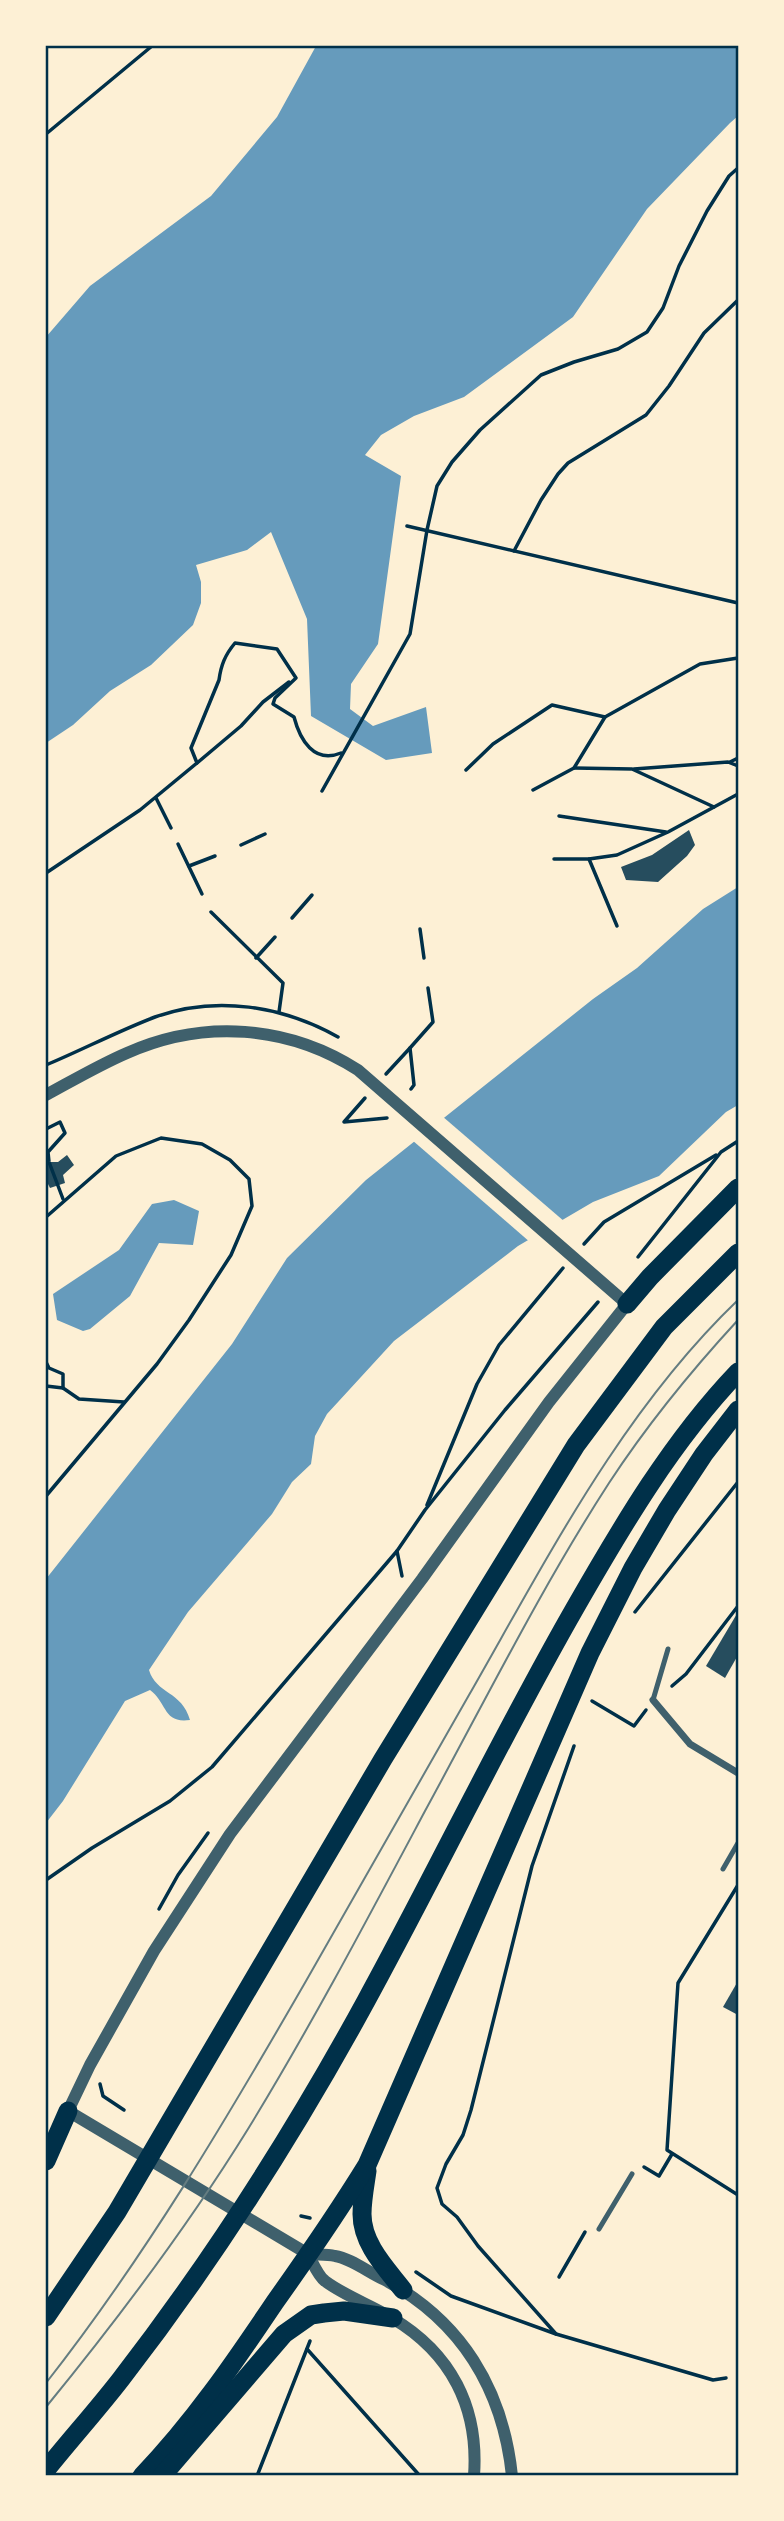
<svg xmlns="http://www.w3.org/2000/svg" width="784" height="2521" viewBox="0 0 784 2521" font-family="Overpass,sans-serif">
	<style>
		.water { fill: #669bbc }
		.pier { fill: #fdf0d5 }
		.building { fill: #264d5e }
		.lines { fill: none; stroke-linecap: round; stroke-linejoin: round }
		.path { stroke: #003049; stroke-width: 3.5 }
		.service { stroke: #3f606c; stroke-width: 5 }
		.minor { stroke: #3f606c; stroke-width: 7 }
		.tertiary { stroke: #3f606c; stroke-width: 12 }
		.trunk { stroke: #003049; stroke-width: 19 }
		.tram { stroke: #657d81; stroke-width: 2 }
		.neatline { fill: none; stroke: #003049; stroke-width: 2.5 }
	</style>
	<rect width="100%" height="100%" fill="#fdf0d5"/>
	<g class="water">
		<polygon points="316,46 738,46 738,116 730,123 647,209 573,317 464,397 414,416 381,435 365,455 401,476 378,644 351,684 350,709 373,726 426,707 432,753 386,760 311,716 307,619 271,532 247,550 196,565 201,582 201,603 193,625 151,665 110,691 73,725 46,743 46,337 90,286 211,196 277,117"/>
		<path d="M 738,887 L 738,1105 L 726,1112 L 659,1176 L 593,1202 L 518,1246 L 394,1341 L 327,1414 L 315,1436 L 311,1464 L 292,1482 L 272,1514 L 188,1612 L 149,1670 C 156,1694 182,1691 190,1720 C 163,1724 167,1702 150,1690 L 125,1701 L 63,1801 L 46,1823 L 46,1579 L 232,1344 L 287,1258 L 366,1180 L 593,999 L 637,968 L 703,909 Z"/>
		<polygon points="174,1200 199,1211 193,1245 159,1243 130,1296 90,1329 83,1331 57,1320 53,1294 119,1250 152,1204"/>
	</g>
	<polygon class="pier" points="442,1116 565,1222 531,1243 412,1140"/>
	<g class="building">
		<polygon points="689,830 695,845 687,856 658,882 626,880 621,867 652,855"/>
		<polygon points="67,1155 74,1165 63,1175 65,1183 50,1188 46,1180 46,1166 49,1162 58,1162"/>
		<polygon points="738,1612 738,1655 725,1678 706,1666"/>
		<polygon points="738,1981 738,2015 723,2007"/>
	</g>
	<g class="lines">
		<g class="path">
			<polyline points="46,134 152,46"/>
			<polyline points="407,526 738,603"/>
			<polyline points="514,551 541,500 558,474 568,463 646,415 669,386 704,333 738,300"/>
			<polyline points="730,762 738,758"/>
			<polyline points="197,763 241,726 263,702 289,682"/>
			<polyline points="574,768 632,769 714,807"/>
			<polyline points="634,769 728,762 738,766"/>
			<polyline points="466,770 493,744 552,705 605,717 700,664 738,658"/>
			<polyline points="533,790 574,768 605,717"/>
			<polyline points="322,791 410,634 427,530 437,486 452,462 480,430 541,375 574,362 618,349 647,332 663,308 679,266 707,211 729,176 738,168"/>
			<polyline points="156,798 171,828"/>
			<polyline points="559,816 666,832"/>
			<polyline points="178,844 202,894"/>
			<polyline points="241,845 265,834"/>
			<polyline points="554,859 589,859"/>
			<polyline points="189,866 215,856"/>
			<path d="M 46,873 L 140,810 L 197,763 L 191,748 L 219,680 C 221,665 225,655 235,643 L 277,649 L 296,678 L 275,698 L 273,704 L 294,717 C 300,740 314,764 341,753"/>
			<polyline points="211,912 283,983 279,1012"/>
			<polyline points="292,918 312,895"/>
			<polyline points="617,926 589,859 617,855 668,832 738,794"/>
			<polyline points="420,929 424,958"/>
			<polyline points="256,958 275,937"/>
			<path d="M 46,1065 C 82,1050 118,1031 155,1017 C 216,995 283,1006 338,1037"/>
			<polyline points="386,1074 410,1048"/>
			<polyline points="411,1089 414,1085 410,1048 433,1022 428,988"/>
			<polyline points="365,1098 344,1122 387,1118"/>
			<polyline points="46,1129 60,1122 65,1133 48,1152 49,1162 63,1199"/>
			<polyline points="46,1217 116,1156 161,1138 202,1144 230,1160 249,1179 252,1206 231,1255 189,1320 157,1364 46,1496"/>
			<polyline points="584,1244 604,1222 716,1155"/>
			<polyline points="638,1257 721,1152 738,1141"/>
			<polyline points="46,1362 49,1368 63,1374 63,1388 46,1386"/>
			<polyline points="63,1388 79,1399 124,1402"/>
			<polyline points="427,1505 477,1384 499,1345 563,1268"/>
			<polyline points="397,1551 402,1576"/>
			<polyline points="635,1612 738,1482"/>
			<polyline points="672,1686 686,1674 738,1606"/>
			<polyline points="592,1701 634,1726 646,1710"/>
			<polyline points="46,1880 92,1848 170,1801 212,1767 397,1551 425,1510 505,1410 598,1302"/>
			<polyline points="738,1885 678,1983 667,2150 738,2195"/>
			<polyline points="159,1909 178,1875 208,1833"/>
			<polyline points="100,2084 103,2096 124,2110"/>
			<polyline points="644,2167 659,2176 672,2154"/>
			<polyline points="301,2216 310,2218"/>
			<polyline points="416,2272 451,2296 556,2334 478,2246 457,2217 442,2204 437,2188 446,2164 463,2135 471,2110 532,1866 574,1746"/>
			<polyline points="559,2277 585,2232"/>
			<polyline points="556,2334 713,2380 726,2378"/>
			<polyline points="307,2349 420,2476"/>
			<polyline points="257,2476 310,2341"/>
		</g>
		<g class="service">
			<polyline points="653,1700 668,1649"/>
			<polyline points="723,1869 738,1843"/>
			<polyline points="599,2229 632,2174"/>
		</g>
		<polyline class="minor" points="653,1700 690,1744 738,1773"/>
		<g class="tertiary">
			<path d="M 46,1095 C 72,1081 99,1065 127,1053 C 203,1019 288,1025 358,1070 L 627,1304 L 549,1402 L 422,1579 L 230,1834 L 154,1951 L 90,2065 L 68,2111 L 308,2254 C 313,2263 318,2276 325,2281 C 345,2296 371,2305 392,2318 C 451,2353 479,2407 474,2476"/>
			<path d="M 308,2254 C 317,2255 326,2254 335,2256 C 350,2258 368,2272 383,2279 C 461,2320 503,2389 512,2476"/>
		</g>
		<g class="trunk">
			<polyline points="627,1304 650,1277 738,1188"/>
			<polyline points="46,2161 68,2111"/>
			<path d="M 367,2171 C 365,2185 362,2200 362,2214 C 362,2244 386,2268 403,2290"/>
			<polyline points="46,2317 117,2212 383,1759 576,1445 664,1327 738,1253"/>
			<path d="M 46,2470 C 70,2440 97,2410 121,2379 C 213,2260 294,2133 366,2001 C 437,1871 501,1737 575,1608 C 622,1526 672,1441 738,1372"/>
			<path d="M 142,2476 C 193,2423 234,2363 275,2302 C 307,2257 338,2212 367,2165 L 590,1653 L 633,1568 L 667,1510 L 704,1454 L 738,1410"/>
			<polyline points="162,2476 284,2334 311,2315 324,2313 344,2311 393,2318"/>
		</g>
		<g class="tram">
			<path d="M 46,2383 C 145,2257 226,2120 306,1981 C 360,1886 415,1790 469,1695 C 548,1557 622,1411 738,1300"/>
			<path d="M 46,2407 C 118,2319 188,2226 248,2129 C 311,2026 368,1918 425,1811 C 485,1701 541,1588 609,1483 C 647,1425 691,1371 738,1320"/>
		</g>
	</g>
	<rect width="784" height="2521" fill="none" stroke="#fdf0d5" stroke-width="94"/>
	<rect x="47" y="47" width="690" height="2427" class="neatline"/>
</svg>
